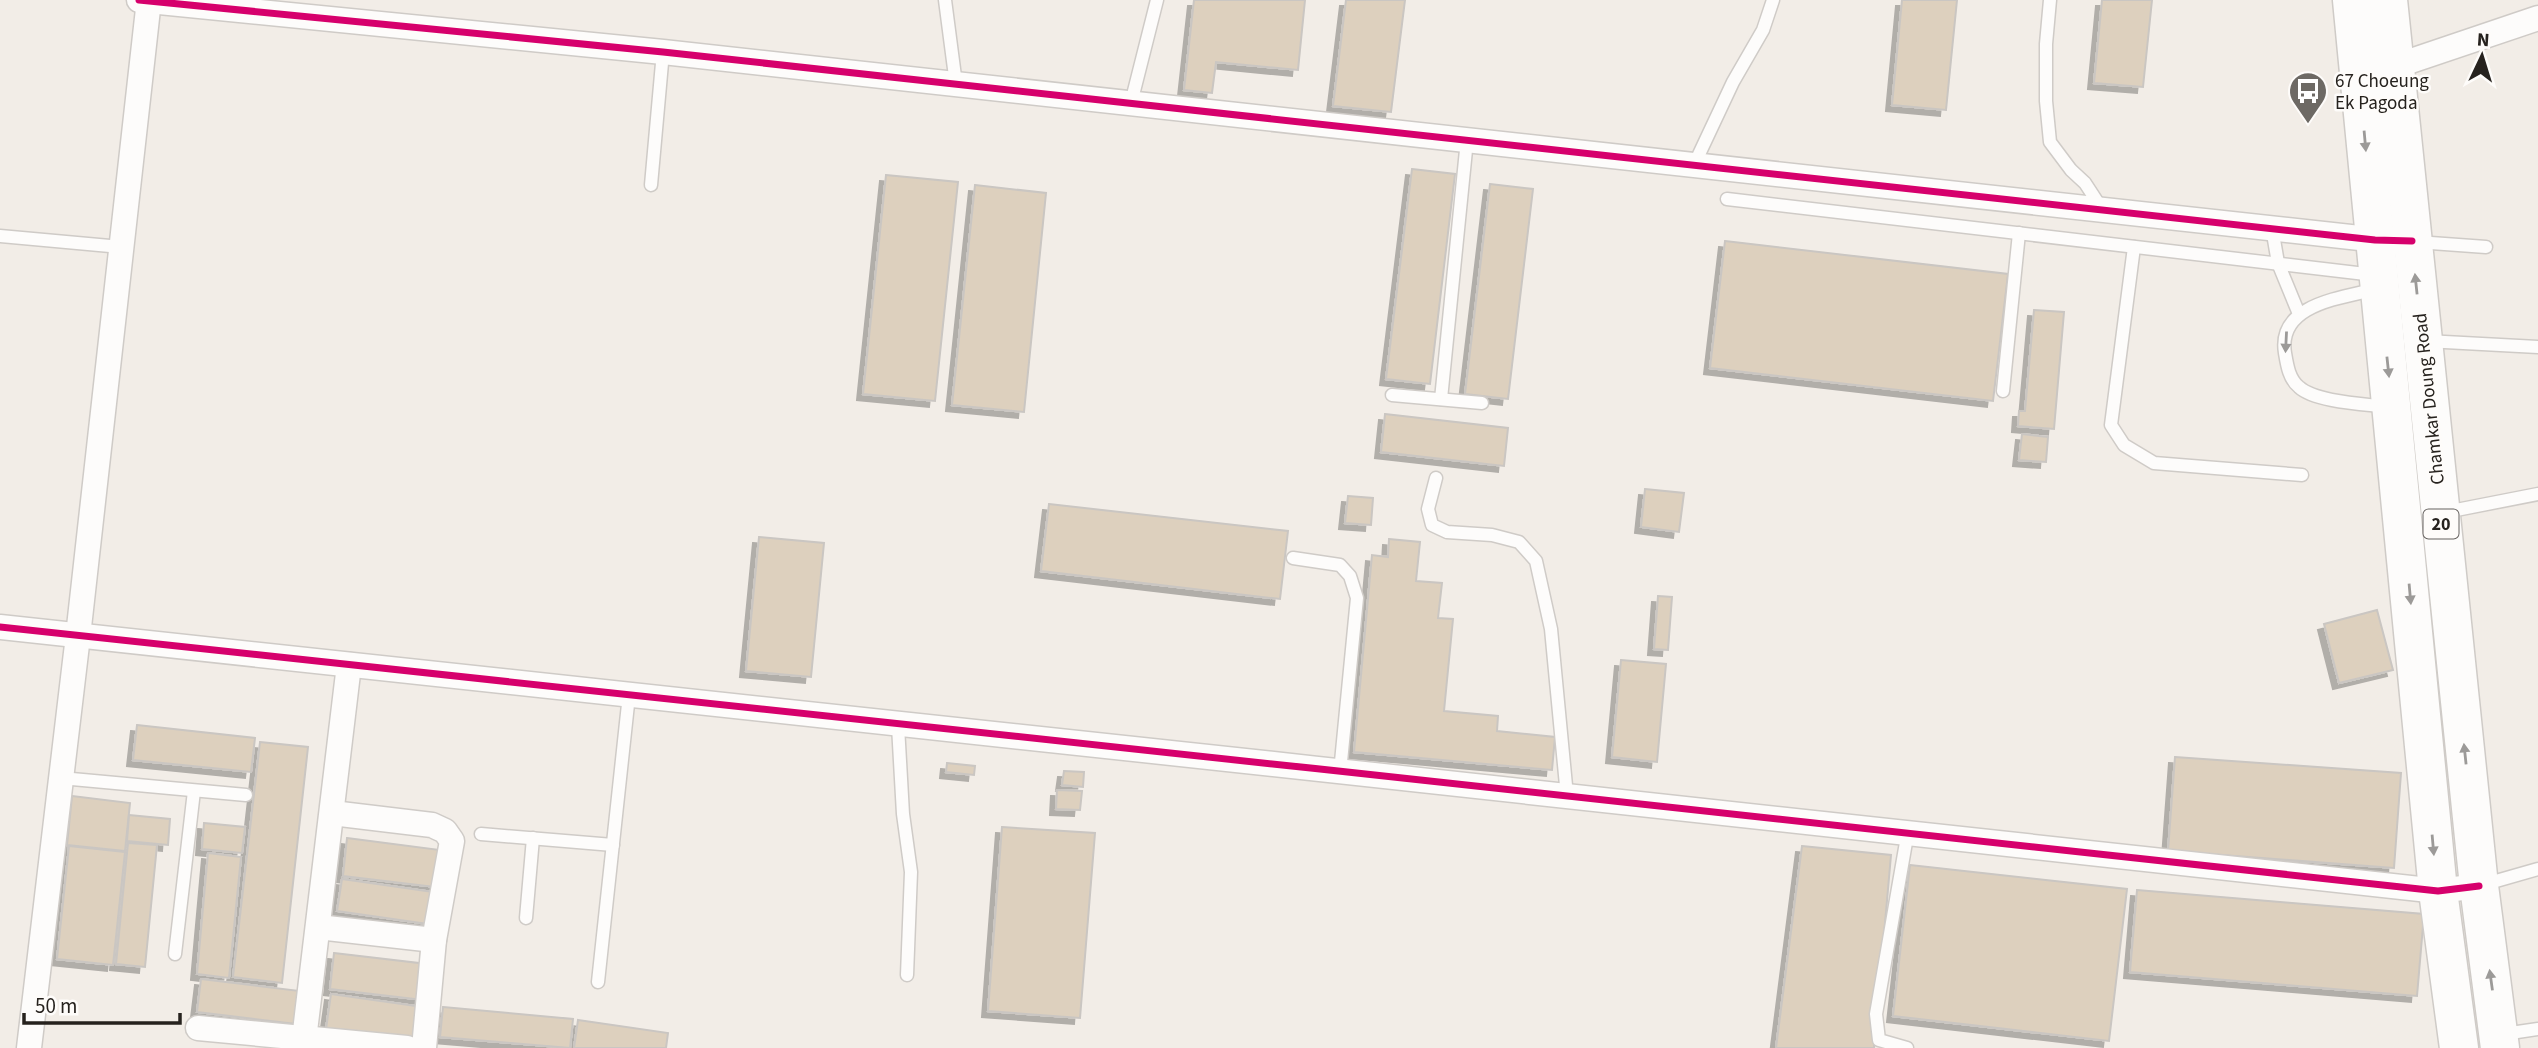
<svg xmlns="http://www.w3.org/2000/svg" width="2538" height="1048" viewBox="0 0 2538 1048" font-family="'Source Sans 3',sans-serif">
	<style>
		.building { fill: #ddd0be; stroke: #cac6c2; stroke-width: 2; filter: url(#shadow) }
		.lines { fill: none; stroke-linecap: round; stroke-linejoin: round }
		.service-casing { stroke: #cfcbc7; stroke-width: 15 }
		.minor-casing { stroke: #cfcbc7; stroke-width: 27 }
		.primary-casing { stroke: #cfcbc7; stroke-width: 41 }
		.service { stroke: #fdfcfb; stroke-width: 12 }
		.minor { stroke: #fdfcfb; stroke-width: 24 }
		.primary { stroke: #fdfcfb; stroke-width: 38 }
		.cycleway-casing { stroke: #fefcfa; stroke-width: 11 }
		.cycleway { stroke: #d6006c; stroke-width: 7 }
		.oneway { fill: #9c9a98 }
		.labels { text-anchor: middle; stroke-width: 5; stroke-linejoin: round; paint-order: stroke }
		.shield { fill: #fefcfa; stroke: #676360; stroke-width: 2 }
		.shield-label { font-size: 18px; font-weight: bold; fill: #26221e }
		.poi-label { font-size: 19px; fill: #26221e; stroke: #fefcfa; text-anchor: start }
		.street-label { font-size: 19px; fill: #26221e; stroke: #fefcfa }
	</style>
	<defs>
		<filter id="shadow"><feDropShadow dx="-6" dy="6" stdDeviation="0" flood-color="#0004"/></filter>
	</defs>
	<rect width="100%" height="100%" fill="#f2ede7"/>
	<g class="building">
		<polygon points="1194,0 1305,0 1298,70 1216,62 1212,93 1184,90"/>
		<polygon points="1346,0 1405,0 1391,112 1333,106"/>
		<polygon points="1902,0 1957,0 1946,110 1892,105"/>
		<polygon points="2102,0 2152,0 2143,87 2094,83"/>
		<polygon points="1412,169 1455,174 1430,384 1386,379"/>
		<polygon points="886,175 958,182 935,401 863,394"/>
		<polygon points="1490,184 1533,189 1508,399 1465,394"/>
		<polygon points="975,185 1046,193 1024,412 952,405"/>
		<polygon points="1725,241 2008,274 1993,401 1710,368"/>
		<polygon points="2034,310 2064,312 2054,429 2018,426 2019,411 2025,411"/>
		<polygon points="1385,414 1508,428 1504,466 1381,452"/>
		<polygon points="2022,434 2048,437 2046,462 2019,460"/>
		<polygon points="1645,489 1684,493 1679,532 1641,527"/>
		<polygon points="1348,496 1373,498 1371,525 1345,523"/>
		<polygon points="1049,504 1288,531 1280,599 1041,571"/>
		<polygon points="759,537 824,543 811,677 746,671"/>
		<polygon points="1389,539 1420,542 1416,581 1442,583 1438,618 1453,619 1444,711 1498,716 1497,731 1555,737 1552,770 1354,752 1372,555 1388,557"/>
		<polygon points="1658,596 1672,597 1668,650 1654,649"/>
		<polygon points="2377,610 2393,670 2339,683 2324,624"/>
		<polygon points="1621,660 1666,664 1657,762 1612,757"/>
		<polygon points="137,725 255,738 251,772 133,760"/>
		<polygon points="260,742 308,747 282,983 233,977"/>
		<polygon points="2175,757 2401,773 2394,868 2168,851"/>
		<polygon points="947,763 975,766 974,775 946,772"/>
		<polygon points="1064,771 1084,772 1083,787 1062,785"/>
		<polygon points="1057,790 1082,791 1080,810 1056,809"/>
		<polygon points="72,796 130,803 125,851 67,845"/>
		<polygon points="129,815 170,819 168,845 127,841"/>
		<polygon points="204,823 245,827 242,853 202,849"/>
		<polygon points="1002,827 1095,833 1080,1018 988,1011"/>
		<polygon points="347,838 440,850 435,887 343,876"/>
		<polygon points="128,843 157,845 145,967 116,964"/>
		<polygon points="69,846 125,852 113,965 57,959"/>
		<polygon points="1802,846 1891,855 1874,1048 1776,1048"/>
		<polygon points="208,853 241,857 229,978 197,974"/>
		<polygon points="1910,865 2127,889 2109,1041 1893,1016"/>
		<polygon points="342,879 433,892 428,924 337,911"/>
		<polygon points="2137,890 2424,914 2417,996 2130,972"/>
		<polygon points="334,953 427,964 423,1000 330,989"/>
		<polygon points="201,979 300,991 296,1024 197,1012"/>
		<polygon points="331,994 423,1007 418,1041 326,1029"/>
		<polygon points="443,1007 573,1019 570,1048 440,1037"/>
		<polygon points="578,1020 668,1033 666,1048 574,1048"/>
	</g>
	<g class="lines">
		<defs>
			<g id="service">
				<polyline points="945,0 956,84"/>
				<polyline points="2050,0 2046,44 2046,101 2050,142 2071,170 2085,183 2102,209"/>
				<polyline points="1131,103 1157,0"/>
				<polyline points="1694,165 1733,82 1763,30 1773,0"/>
				<polyline points="651,185 663,52"/>
				<polyline points="1727,199 2374,275"/>
				<polyline points="2272,228 2278,263 2299,314"/>
				<polyline points="0,236 121,247"/>
				<polyline points="2417,242 2486,247"/>
				<polyline points="2134,247 2111,425 2124,445 2154,463 2302,475"/>
				<path d="M 2376,289 C 2342,298 2277,304 2285,353 C 2287,365 2289,379 2299,387 C 2315,402 2365,404 2388,407"/>
				<polyline points="2426,341 2538,347"/>
				<polyline points="2003,391 2019,233"/>
				<polyline points="1392,395 1482,403"/>
				<polyline points="1441,399 1467,140"/>
				<polyline points="1436,478 1428,509 1432,525 1447,532 1492,535 1519,542 1536,561 1551,629 1567,796"/>
				<polyline points="2446,512 2538,494"/>
				<polyline points="1293,558 1340,565 1350,576 1357,598 1340,772"/>
				<polyline points="898,726 903,814 911,872 907,975"/>
				<polyline points="61,778 246,795"/>
				<polyline points="481,834 613,845"/>
				<polyline points="2482,885 2538,869"/>
				<polyline points="526,918 533,838"/>
				<polyline points="175,954 194,791"/>
				<polyline points="598,982 629,695"/>
				<polyline points="2504,1034 2538,1029"/>
				<polyline points="1907,1048 1879,1040 1876,1014 1908,831"/>
			</g>
			<g id="minor">
				<polyline points="139,0 663,52 2387,241"/>
				<polyline points="2383,68 2393,67 2538,18"/>
				<path d="M 0,627 C 812,716 1626,800 2438,891 L 2479,886"/>
				<polyline points="332,813 432,825 445,831 452,841 434,940 424,1048"/>
				<polyline points="318,927 434,940"/>
				<polyline points="198,1028 407,1048"/>
				<polyline points="29,1048 78,636 149,0"/>
				<polyline points="303,1048 349,665"/>
			</g>
			<g id="primary">
				<polyline points="2352,0 2438,891 2459,1048"/>
				<polyline points="2388,0 2479,886 2500,1048"/>
			</g>
		</defs>
		<use href="#service" class="service-casing"/>
		<use href="#minor" class="minor-casing"/>
		<use href="#primary" class="primary-casing"/>
		<use href="#service" class="service"/>
		<use href="#minor" class="minor"/>
		<use href="#primary" class="primary"/>
		<defs>
			<g id="cycleway">
				<polyline points="139,0 663,52 2375,240 2412,241"/>
				<path d="M 0,627 C 812,716 1626,800 2438,891 L 2479,886"/>
			</g>
		</defs>
		<use href="#cycleway" class="cycleway-casing"/>
		<use href="#cycleway" class="cycleway"/>
	</g>
	<defs><path id="oneway-solid" d="M-6-.8H1V-3.2L6.5 0L1 3.2V.8H-6Z" transform="scale(1.75)"/></defs>
	<g class="oneway">
		<use href="#oneway-solid" transform="translate(2365 141) rotate(85)"/>
		<use href="#oneway-solid" transform="translate(2416 284) rotate(-96)"/>
		<use href="#oneway-solid" transform="translate(2286 342) rotate(93)"/>
		<use href="#oneway-solid" transform="translate(2388 367) rotate(84)"/>
		<use href="#oneway-solid" transform="translate(2410 594) rotate(85)"/>
		<use href="#oneway-solid" transform="translate(2465 754) rotate(-96)"/>
		<use href="#oneway-solid" transform="translate(2433 845) rotate(85)"/>
		<use href="#oneway-solid" transform="translate(2491 980) rotate(-98)"/>
	</g>
	<defs>
		<symbol id="bus-pin" viewBox="-11 -11 22 30"><path d="M0 17L-7.5 6A9.5 9.5 0 1 1 7.5 6Z" fill="#6d6964" stroke="#fefcfa"/><path d="M-5-6H5V4H4V6H2V4H-2V6H-4V4H-5ZM-3.5-4V0h7V-4ZM-3.5 1.2v1.5H-2V1.2ZM2 1.2v1.5H3.5V1.2Z" fill="#fff"/></symbol>
	</defs>
	<g fill-rule="evenodd">
		<use href="#bus-pin" x="2286" y="69" width="44" height="60"/>
	</g>
	<g class="labels">
		<rect class="shield" x="2423.5" y="509.5" width="35" height="29" rx="5"/>
		<g class="shield-label">
			<text x="2441" y="530">20</text>
		</g>
		<g class="poi-label">
			<text x="2335" y="87">67 Choeung<tspan x="2335" dy="22">Ek Pagoda</tspan></text>
		</g>
		<g class="street-label">
			<text transform="translate(2428 399) rotate(-96)" y="7">Chamkar Doung Road</text>
		</g>
	</g>
	<g transform="translate(2482 56) rotate(4)" stroke="#fefcfa" stroke-width="5" paint-order="stroke">
	<path d="M0-5L12 26L0 18L-12 26Z" fill="#26221e"/>
	<text y="-10" font-size="19" font-weight="bold" text-anchor="middle" fill="#26221e">N</text>
	</g>
	<path d="M24 1013v10h156v-10" fill="none" stroke="#26221e" stroke-width="3.5"/>
	<text x="35" y="1013" font-size="21" fill="#26221e" stroke="#fefcfa" stroke-width="5" paint-order="stroke">50 m</text>
</svg>
